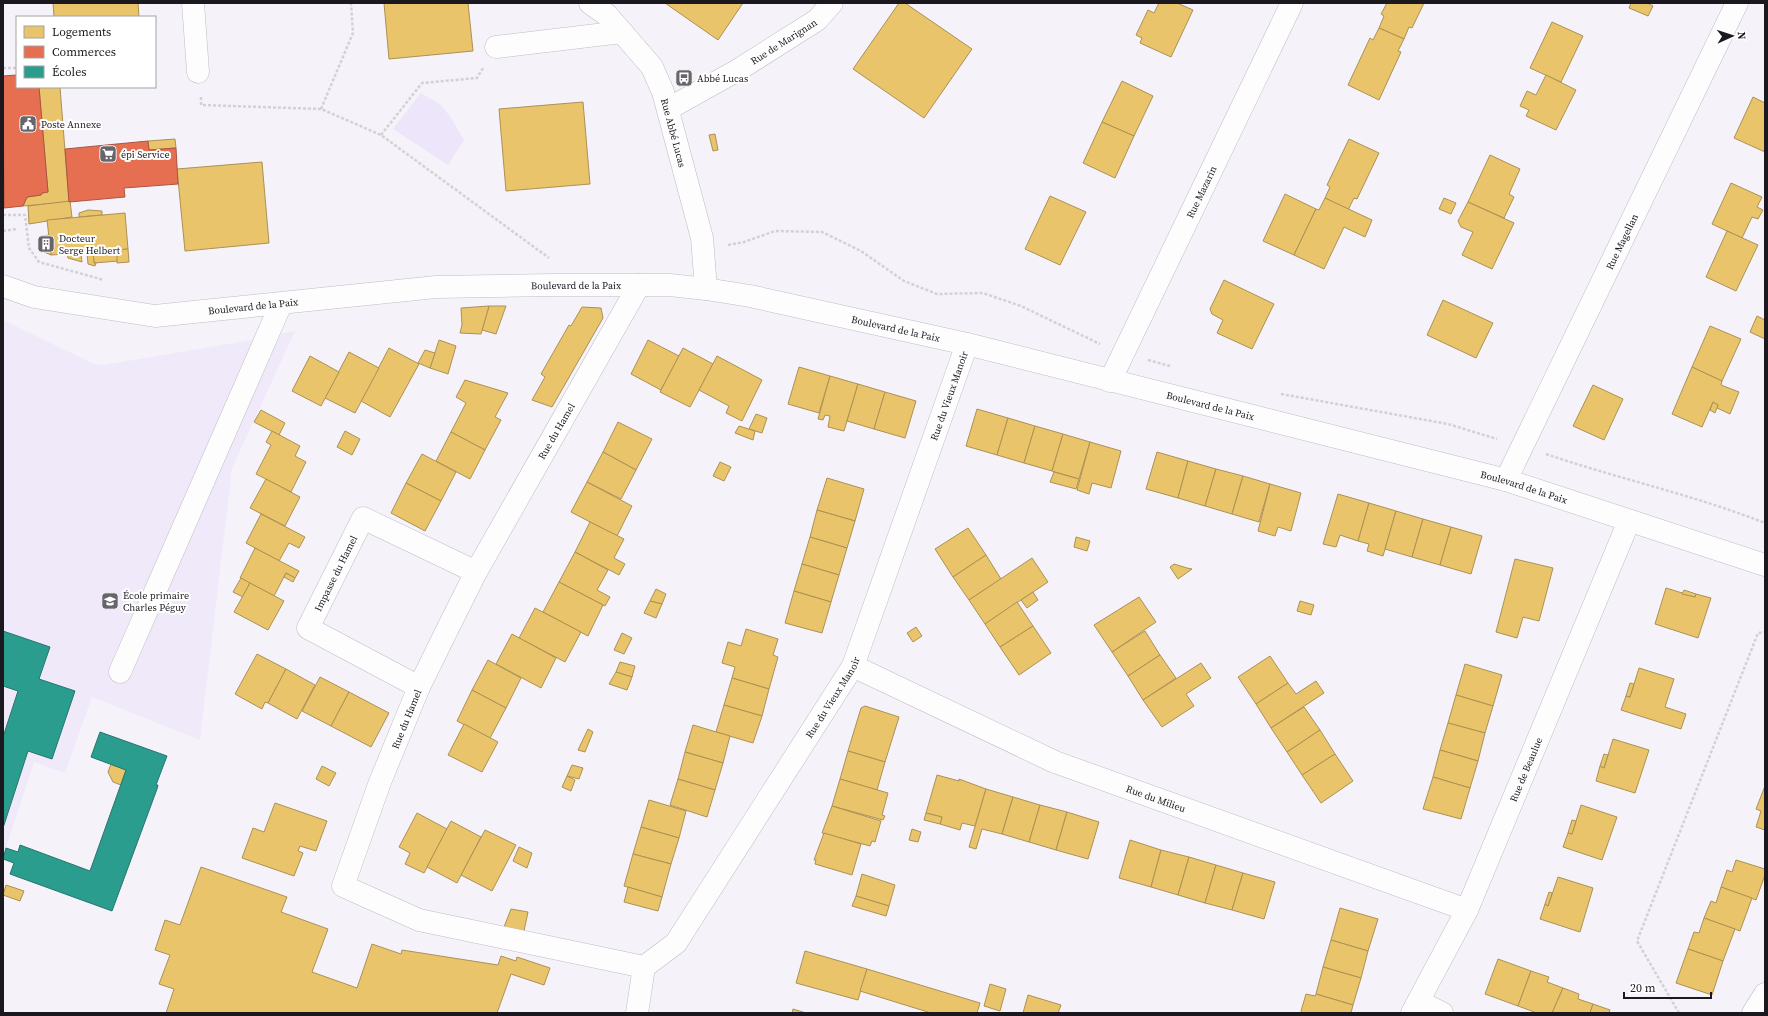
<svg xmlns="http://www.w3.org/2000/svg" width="1768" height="1016" viewBox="0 0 1768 1016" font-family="'Source Serif 4',serif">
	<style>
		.built { fill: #efe9fa }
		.green { fill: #ede5fa }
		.homes { fill: #e9c46a; stroke: #ab9154 }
		.shops { fill: #e76f51; stroke: #aa5542 }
		.schools { fill: #2a9d8f; stroke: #26756d }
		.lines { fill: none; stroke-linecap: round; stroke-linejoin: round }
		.minor-casing { stroke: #bfbcc3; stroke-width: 23 }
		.path { stroke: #d2d2d4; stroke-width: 2.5; stroke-dasharray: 3 2; stroke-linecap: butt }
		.minor { stroke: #fefdfe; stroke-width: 22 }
		.labels { text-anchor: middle; stroke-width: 4; stroke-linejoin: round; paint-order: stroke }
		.street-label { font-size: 10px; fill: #1b191f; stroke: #fff }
		.poi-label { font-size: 10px; fill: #1b191f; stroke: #fff; text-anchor: start }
	</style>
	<rect width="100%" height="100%" fill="#f5f2fa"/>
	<polygon class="built" points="3,320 94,364 104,365 252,340 295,331 232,468 200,740 92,697 65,773 34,762 3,857"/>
	<polygon class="green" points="421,93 441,105 451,118 464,140 448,165 393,129"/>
	<g class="homes">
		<polygon points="53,3 138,3 139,17 54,17"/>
		<polygon points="384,3 468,3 473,51 389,59"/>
		<polygon points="665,3 743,3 718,40"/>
		<polygon points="899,3 905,3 972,49 924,118 853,69"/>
		<polygon points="1159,3 1177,3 1193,10 1171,57 1140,43 1142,38 1136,35 1148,10 1154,13"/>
		<polygon points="1387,3 1424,3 1412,28 1409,27 1404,39 1379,28 1384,16 1381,14"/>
		<polygon points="1631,3 1647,3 1653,6 1648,16 1629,8"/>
		<polygon points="1552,22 1583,36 1561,82 1530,68"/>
		<polygon points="1379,28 1404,39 1398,51 1401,52 1379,100 1348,85 1370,38 1373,40"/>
		<polygon points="1546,75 1576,90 1556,130 1526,116 1529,110 1520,106 1527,91 1536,95"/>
		<polygon points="1122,81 1153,96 1134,136 1102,122"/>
		<polygon points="39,87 60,87 69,202 23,206 27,197 41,195 42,193 48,192"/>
		<polygon points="1753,97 1765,103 1765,152 1734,138"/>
		<polygon points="583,102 590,184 506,191 499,109"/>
		<polygon points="1102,122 1134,136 1115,178 1083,163"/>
		<polygon points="715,134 718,150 713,151 709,135"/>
		<polygon points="175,139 176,148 149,150 148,141"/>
		<polygon points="1349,139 1379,153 1357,199 1354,198 1348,210 1325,198 1330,187 1327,185"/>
		<polygon points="1490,155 1520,169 1509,194 1514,197 1504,218 1468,202"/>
		<polygon points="262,162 269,243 185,251 177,169"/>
		<polygon points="1731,183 1762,197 1757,207 1763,210 1758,219 1752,217 1742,238 1712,224"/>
		<polygon points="1285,194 1316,209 1294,255 1263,241"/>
		<polygon points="1050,196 1086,212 1060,265 1025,249"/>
		<polygon points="1325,198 1372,220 1365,237 1344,227 1324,269 1294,255 1316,209 1319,210"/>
		<polygon points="1444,198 1456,203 1451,214 1439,209"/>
		<polygon points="70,201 72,217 29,224 28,206"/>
		<polygon points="1468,202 1514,223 1492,269 1462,255 1473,232 1461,227 1458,221"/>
		<polygon points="88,210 102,211 102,215 79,217 79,213"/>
		<polygon points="125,213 128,249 117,250 118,261 94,263 93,252 51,255 47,220"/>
		<polygon points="1727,231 1758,245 1736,291 1706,277"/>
		<polygon points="49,235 51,255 44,252 42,236"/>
		<polygon points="128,249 129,262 117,263 117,250"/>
		<polygon points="93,252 94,263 96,263 95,266 88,264 87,253"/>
		<polygon points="81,253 82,262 68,258 67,254"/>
		<polygon points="1224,280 1274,304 1252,349 1217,333 1223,320 1212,314 1210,309"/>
		<polygon points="1443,300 1493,323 1476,358 1427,335"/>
		<polygon points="489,306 506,306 496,334 482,330"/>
		<polygon points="489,306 481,334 460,333 462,325 461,308"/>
		<polygon points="582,307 601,308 603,318 552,407 532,400 545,377 541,374 569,325 571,326"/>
		<polygon points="1757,316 1765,320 1765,339 1750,332"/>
		<polygon points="1710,326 1741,339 1722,381 1692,367"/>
		<polygon points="439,340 456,346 448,374 430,368"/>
		<polygon points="648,340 679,356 661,390 631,374"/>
		<polygon points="389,348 419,364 390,417 361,401"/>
		<polygon points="683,348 713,364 690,407 660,392"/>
		<polygon points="425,350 435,353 430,368 418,363"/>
		<polygon points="349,352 379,368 355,413 325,398"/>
		<polygon points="310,356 339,372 321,406 292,391"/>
		<polygon points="717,356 762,380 742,421 726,413 729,406 699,390"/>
		<polygon points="799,367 830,376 819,413 788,404"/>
		<polygon points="1692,367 1722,381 1721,385 1739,392 1730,414 1717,408 1718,405 1713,402 1702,427 1672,414"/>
		<polygon points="830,376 858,384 844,431 828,427 830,416 825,415 823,420 818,419"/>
		<polygon points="465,380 508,393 495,417 501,420 485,450 451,432 466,403 456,397"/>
		<polygon points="858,384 885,392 874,429 847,421"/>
		<polygon points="1593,385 1623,399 1604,440 1573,426"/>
		<polygon points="885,392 916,401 905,438 874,429"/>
		<polygon points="1713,402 1718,405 1715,413 1710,410"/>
		<polygon points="977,409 1008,418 997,455 966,446"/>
		<polygon points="261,410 285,423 279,435 254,422"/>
		<polygon points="756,414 767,418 762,433 749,429"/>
		<polygon points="1008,418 1035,426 1024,463 997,455"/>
		<polygon points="618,422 652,439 636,470 603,452"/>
		<polygon points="739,426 755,431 753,440 735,433"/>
		<polygon points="1035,426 1063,434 1052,471 1024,463"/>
		<polygon points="272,431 300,446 295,456 306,462 291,492 256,474 271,445 266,442"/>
		<polygon points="345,431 360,439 352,455 337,447"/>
		<polygon points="451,432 485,450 470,479 436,461"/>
		<polygon points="1063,434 1090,442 1079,479 1052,471"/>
		<polygon points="1090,442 1121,451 1111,488 1092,483 1089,494 1077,490"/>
		<polygon points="603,452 636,470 621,499 587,482"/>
		<polygon points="1157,452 1188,461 1178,498 1146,489"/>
		<polygon points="422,454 456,472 441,501 406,483"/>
		<polygon points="1188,461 1216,469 1205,506 1178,498"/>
		<polygon points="720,462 731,467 724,481 713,476"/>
		<polygon points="1216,469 1243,476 1232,514 1205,506"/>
		<polygon points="1054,472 1079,479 1076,489 1050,482"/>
		<polygon points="1243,476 1270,484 1259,522 1232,514"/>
		<polygon points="827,478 864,489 855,521 817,510"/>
		<polygon points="266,479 300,497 285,526 250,508"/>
		<polygon points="587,482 632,506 617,536 571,512"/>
		<polygon points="406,483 441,501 425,531 391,513"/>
		<polygon points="1270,484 1301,493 1291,531 1278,527 1275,536 1258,531"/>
		<polygon points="1338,494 1369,503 1358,541 1340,535 1336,547 1323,544"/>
		<polygon points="1369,503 1396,511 1383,556 1367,551 1369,544 1358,541"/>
		<polygon points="817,510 855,521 847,548 810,537"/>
		<polygon points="1396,511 1423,519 1412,557 1385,549"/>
		<polygon points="261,514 305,537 299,548 289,543 279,561 246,543"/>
		<polygon points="1423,519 1451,527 1440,565 1412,557"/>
		<polygon points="590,522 624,539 614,558 625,564 619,575 575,552"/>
		<polygon points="1451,527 1482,536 1471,574 1440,565"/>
		<polygon points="968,528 986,555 953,577 935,549"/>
		<polygon points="810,537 847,548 839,575 802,564"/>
		<polygon points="1076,537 1090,541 1087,551 1074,547"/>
		<polygon points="255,548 299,571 295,578 286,573 274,596 240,578"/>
		<polygon points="575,552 608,570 597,590 610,597 605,606 559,582"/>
		<polygon points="986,555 1001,579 969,600 953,577"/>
		<polygon points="1032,558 1048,582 985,624 969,600"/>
		<polygon points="1515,559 1553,568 1539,621 1523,617 1517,638 1496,632"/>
		<polygon points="802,564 839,575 831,602 794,591"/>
		<polygon points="1174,564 1187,568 1192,569 1178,579 1170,567"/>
		<polygon points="286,573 295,578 293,582 284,577"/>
		<polygon points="241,578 250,583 243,597 233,592"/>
		<polygon points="559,582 603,605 588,636 543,612"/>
		<polygon points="250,583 284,601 268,630 234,612"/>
		<polygon points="1666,588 1695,597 1696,594 1711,598 1698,638 1655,624"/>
		<polygon points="656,589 666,594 662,604 650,601"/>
		<polygon points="1684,590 1696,594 1695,597 1682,594"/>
		<polygon points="794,591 831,602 822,633 785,623"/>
		<polygon points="1033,592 1038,600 1027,608 1021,600"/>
		<polygon points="1139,597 1156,622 1112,652 1094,625"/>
		<polygon points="650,601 662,604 656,618 644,613"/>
		<polygon points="1300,601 1314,605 1311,615 1297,611"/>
		<polygon points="1017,602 1033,626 1000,647 985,624"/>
		<polygon points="535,608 581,632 565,662 519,638"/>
		<polygon points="1033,626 1051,653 1019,675 1000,647"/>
		<polygon points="916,627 922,636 913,642 907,633"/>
		<polygon points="746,629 778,639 773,655 778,657 769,689 732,678 735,667 722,663 728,642 741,646"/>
		<polygon points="1145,631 1160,655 1128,676 1112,652"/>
		<polygon points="622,633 632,638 624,654 614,650"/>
		<polygon points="512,634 556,658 541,688 496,664"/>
		<polygon points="257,654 286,669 268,703 265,702 262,709 235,694"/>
		<polygon points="1160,655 1176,678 1143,700 1128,676"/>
		<polygon points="1270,656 1288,683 1256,704 1238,677"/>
		<polygon points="488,660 521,678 506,708 472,690"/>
		<polygon points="620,662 635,666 632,677 616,672"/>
		<polygon points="1201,663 1211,678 1186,694 1194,706 1162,727 1143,700"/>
		<polygon points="1465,664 1502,675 1493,706 1456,695"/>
		<polygon points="1639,668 1674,679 1665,707 1686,714 1681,729 1621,710 1626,696 1630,697"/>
		<polygon points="286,669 315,685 297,719 268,703"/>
		<polygon points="616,672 632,677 627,690 609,684"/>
		<polygon points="320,677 349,692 331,726 302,711"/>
		<polygon points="732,678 769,689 762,716 724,705"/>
		<polygon points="1316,681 1324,693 1271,728 1256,704 1288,683 1296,694"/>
		<polygon points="1630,683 1634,684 1630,697 1626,696"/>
		<polygon points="472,690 506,708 490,738 457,721"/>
		<polygon points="349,692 389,713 371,747 331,726"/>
		<polygon points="1456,695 1493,706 1485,733 1448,723"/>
		<polygon points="724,705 762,716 753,743 716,732"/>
		<polygon points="865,706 899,717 885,762 848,751 861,708"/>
		<polygon points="1304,707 1320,730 1287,752 1271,728"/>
		<polygon points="1448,723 1485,733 1478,761 1440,750"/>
		<polygon points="464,724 498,742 482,772 448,755"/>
		<polygon points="693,725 730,736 723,763 685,752"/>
		<polygon points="588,729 593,732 585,752 578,750"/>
		<polygon points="1320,730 1335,754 1302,775 1287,752"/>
		<polygon points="1613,739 1649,750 1635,793 1596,781 1600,766 1604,768"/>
		<polygon points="1440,750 1478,761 1470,788 1433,777"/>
		<polygon points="848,751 885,762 877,790 840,779"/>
		<polygon points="685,752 723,763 715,790 678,779"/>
		<polygon points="1335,754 1353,781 1321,803 1302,775"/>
		<polygon points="1604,754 1608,755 1604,768 1600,766"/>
		<polygon points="111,764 126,770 121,785 113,782 108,772"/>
		<polygon points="572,765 583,768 579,779 567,776"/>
		<polygon points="322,766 336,773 329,786 316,779"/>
		<polygon points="937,775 959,781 959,779 986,789 975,826 962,823 960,830 940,824 942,817 926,813"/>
		<polygon points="567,776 575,780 571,791 562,787"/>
		<polygon points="1433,777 1470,788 1461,819 1423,809"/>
		<polygon points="678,779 715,790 707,817 670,805"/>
		<polygon points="840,779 888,793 882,815 885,816 883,820 832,806"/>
		<polygon points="1765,786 1765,830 1756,827 1761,811 1756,809"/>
		<polygon points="986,789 1013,797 1002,834 982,829 976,849 969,847"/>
		<polygon points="1013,797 1040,805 1029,842 1002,834"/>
		<polygon points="649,800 686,811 679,838 641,827"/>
		<polygon points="275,803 327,821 316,851 300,846 298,851 303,853 294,876 242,858 253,828 264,832"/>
		<polygon points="1040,805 1067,812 1056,850 1029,842"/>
		<polygon points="1581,805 1617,817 1602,860 1563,847 1568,833 1572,834"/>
		<polygon points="832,806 881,821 875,842 872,841 870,846 822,833"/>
		<polygon points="1067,812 1099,822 1088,859 1056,850"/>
		<polygon points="417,813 447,829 424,873 405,864 410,853 399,847"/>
		<polygon points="926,813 942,817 940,824 924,820"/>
		<polygon points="1572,820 1576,821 1572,834 1568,833"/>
		<polygon points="451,821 481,837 457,883 427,867"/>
		<polygon points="641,827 679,838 671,864 633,854"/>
		<polygon points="912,829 921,832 918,842 909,840"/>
		<polygon points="485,830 516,845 492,891 461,875"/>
		<polygon points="824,833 861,844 852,875 815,864 816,860 814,860"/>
		<polygon points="1130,840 1161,850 1151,887 1119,878"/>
		<polygon points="519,847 532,853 527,868 513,861"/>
		<polygon points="1161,850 1189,857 1178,895 1151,887"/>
		<polygon points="633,854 671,864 662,897 624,886"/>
		<polygon points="1189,857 1216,865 1205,903 1178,895"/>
		<polygon points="1736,860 1765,869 1765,875 1756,900 1721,887 1727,870 1732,872"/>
		<polygon points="1216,865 1243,873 1232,910 1205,903"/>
		<polygon points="201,867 287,897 281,912 328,929 312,972 357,988 372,944 401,954 402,950 498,965 501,956 516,961 517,957 550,968 544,985 511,974 497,1013 166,1013 174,989 159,984 170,955 155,950 165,920 180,925"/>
		<polygon points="1243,873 1275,882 1264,919 1232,910"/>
		<polygon points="862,874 895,885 889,906 856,896"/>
		<polygon points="1558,877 1593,888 1580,932 1540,919 1545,904 1548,906"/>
		<polygon points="6,885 24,891 20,901 3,895"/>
		<polygon points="628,887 662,897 658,911 624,902"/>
		<polygon points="1721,887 1752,898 1740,931 1704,918 1711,901 1716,903"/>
		<polygon points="1549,892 1552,893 1548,906 1545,904"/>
		<polygon points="856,896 889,906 886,916 852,906"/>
		<polygon points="1340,908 1378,919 1368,951 1331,940"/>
		<polygon points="511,909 528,912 524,931 504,927"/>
		<polygon points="1704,918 1735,929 1723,961 1688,949 1694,932 1699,933"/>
		<polygon points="1331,940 1368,951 1361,978 1323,967"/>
		<polygon points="1688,949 1723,961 1712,995 1676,983"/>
		<polygon points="805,951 867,969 858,1000 796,983"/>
		<polygon points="1498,959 1531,971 1518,1006 1485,994"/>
		<polygon points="1323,967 1361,978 1353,1005 1316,994"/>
		<polygon points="867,969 980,1003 977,1013 931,1013 860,991"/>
		<polygon points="1531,971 1549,977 1547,982 1563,988 1552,1013 1537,1013 1518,1006"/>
		<polygon points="990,984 1006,989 1000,1011 984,1006"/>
		<polygon points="1563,988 1579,994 1578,999 1593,1004 1590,1013 1552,1013"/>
		<polygon points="1306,994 1315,996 1316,994 1353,1005 1351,1013 1302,1013 1301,1011"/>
		<polygon points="1028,995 1061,1005 1058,1013 1023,1013"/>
		<polygon points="1593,1004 1610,1010 1609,1013 1590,1013"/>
		<polygon points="793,1009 806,1013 792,1013"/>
	</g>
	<g class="shops">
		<polygon points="17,75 17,87 39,87 48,192 42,193 41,195 27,197 23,206 4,208 3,76"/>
		<polygon points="148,141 149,150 176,148 178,184 124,188 125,197 69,202 65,149"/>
	</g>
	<g class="schools">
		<polygon points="3,631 50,647 39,679 75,691 52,759 28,751 3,828 3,737 18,691 3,686"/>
		<polygon points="100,732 167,756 156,785 158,785 157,789 112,911 10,874 14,863 3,859 6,848 18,852 20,845 90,871 126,770 91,757"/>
	</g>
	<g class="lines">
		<defs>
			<g id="minor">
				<polyline points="193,3 198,72"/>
				<path id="s1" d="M 590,3 L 607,15 L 652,67 L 663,92 L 702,238 L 706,289"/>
				<polyline points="496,47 622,32"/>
				<path id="s2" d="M 668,109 L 738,70 L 817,20 L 832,3"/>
				<polyline points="639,285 476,572 449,626 419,687 380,782 343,886 419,920 644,967"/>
				<path id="s3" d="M 3,286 L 34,297 L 155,316 L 436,287 L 553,285 L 670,285 L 706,289 L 750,296 L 967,344 L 1506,480 L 1765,565"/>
				<path id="s4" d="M 1110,381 L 1292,3"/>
				<path id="s5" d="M 1506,480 L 1737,3"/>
				<path id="s6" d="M 853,666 L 1055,762 L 1467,910"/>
				<polyline points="120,672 281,304"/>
				<path id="s7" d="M 419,687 L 308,628 L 363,518 L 476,572"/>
				<polyline points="1420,1002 1442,1013"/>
				<path id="s8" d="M 637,1013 L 644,967 L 676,943 L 853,666 L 967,344"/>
				<path id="s9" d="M 1412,1013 L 1467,910 L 1629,521"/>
				<polyline points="1753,1013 1765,994"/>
			</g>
		</defs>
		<use href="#minor" class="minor-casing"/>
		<g class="path">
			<polyline points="3,68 17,68"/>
			<polyline points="201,97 201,105 321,109 381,135 549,258"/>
			<polyline points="321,109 353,33 351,3"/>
			<polyline points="381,135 422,83 477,78 483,68"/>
			<polyline points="3,215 25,215 29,248 39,262 104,280"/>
			<polyline points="3,231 17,229"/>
			<polyline points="728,245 744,242 775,231 822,232 861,251 904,281 937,294 983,293 1021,306 1100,344"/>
			<polyline points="1148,360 1170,366"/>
			<polyline points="1281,394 1448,424 1497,439"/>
			<path d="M 1546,454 C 1619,479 1694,495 1765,523"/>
			<polyline points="1679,1013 1637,941 1758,633 1765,632"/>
		</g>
		<use href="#minor" class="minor"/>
	</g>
	<defs>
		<symbol id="bus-square" viewBox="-11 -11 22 22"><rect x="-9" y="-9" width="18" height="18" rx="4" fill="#67656c" stroke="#fff"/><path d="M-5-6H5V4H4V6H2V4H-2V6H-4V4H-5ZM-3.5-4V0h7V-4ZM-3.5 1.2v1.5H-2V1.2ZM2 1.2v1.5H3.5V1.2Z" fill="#fff"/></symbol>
		<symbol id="civic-square" viewBox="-11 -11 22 22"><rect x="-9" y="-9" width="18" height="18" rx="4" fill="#67656c" stroke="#fff"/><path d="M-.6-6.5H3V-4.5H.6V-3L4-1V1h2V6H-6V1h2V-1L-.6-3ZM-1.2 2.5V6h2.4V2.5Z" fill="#fff"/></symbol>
		<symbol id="supermarket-square" viewBox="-11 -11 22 22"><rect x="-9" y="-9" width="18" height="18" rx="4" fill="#67656c" stroke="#fff"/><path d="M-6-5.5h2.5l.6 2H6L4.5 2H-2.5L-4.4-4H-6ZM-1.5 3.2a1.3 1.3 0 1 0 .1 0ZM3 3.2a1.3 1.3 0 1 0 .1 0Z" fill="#fff"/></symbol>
		<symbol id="building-square" viewBox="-11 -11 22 22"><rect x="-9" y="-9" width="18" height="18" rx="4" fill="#67656c" stroke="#fff"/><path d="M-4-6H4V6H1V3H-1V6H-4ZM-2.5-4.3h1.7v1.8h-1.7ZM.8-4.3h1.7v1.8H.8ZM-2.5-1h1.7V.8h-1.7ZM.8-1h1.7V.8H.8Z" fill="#fff"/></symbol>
		<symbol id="school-square" viewBox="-11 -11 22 22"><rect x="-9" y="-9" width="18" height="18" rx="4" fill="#67656c" stroke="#fff"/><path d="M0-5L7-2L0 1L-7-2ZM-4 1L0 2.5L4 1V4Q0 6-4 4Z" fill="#fff"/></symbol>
	</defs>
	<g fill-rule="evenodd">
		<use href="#bus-square" x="674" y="68" width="20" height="20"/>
		<use href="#civic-square" x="18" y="114" width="20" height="20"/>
		<use href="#supermarket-square" x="98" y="144" width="20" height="20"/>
		<use href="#building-square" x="36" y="234" width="20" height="20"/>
		<use href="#school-square" x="100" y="591" width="20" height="20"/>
	</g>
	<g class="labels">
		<g class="street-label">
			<text dy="4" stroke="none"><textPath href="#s2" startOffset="134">Rue de Marignan</textPath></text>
			<text dy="4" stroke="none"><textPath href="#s1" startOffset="159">Rue Abbé Lucas</textPath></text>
			<text dy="4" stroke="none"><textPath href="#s4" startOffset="210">Rue Mazarin</textPath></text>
			<text dy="4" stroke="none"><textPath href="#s5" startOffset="265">Rue Magellan</textPath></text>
			<text dy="4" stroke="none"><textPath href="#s3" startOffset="578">Boulevard de la Paix</textPath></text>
			<text dy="4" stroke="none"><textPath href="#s3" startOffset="254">Boulevard de la Paix</textPath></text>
			<text dy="4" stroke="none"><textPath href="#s3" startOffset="902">Boulevard de la Paix</textPath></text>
			<text dy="4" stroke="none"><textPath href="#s8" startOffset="702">Rue du Vieux Manoir</textPath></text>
			<text dy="4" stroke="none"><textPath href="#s3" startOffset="1226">Boulevard de la Paix</textPath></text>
			<text transform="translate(556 431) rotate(-60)" y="4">Rue du Hamel</text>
			<text dy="4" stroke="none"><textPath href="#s3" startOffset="1550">Boulevard de la Paix</textPath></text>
			<text dy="4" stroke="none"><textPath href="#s7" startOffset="187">Impasse du Hamel</textPath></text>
			<text dy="4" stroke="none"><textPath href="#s8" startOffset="378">Rue du Vieux Manoir</textPath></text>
			<text transform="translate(406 719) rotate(-68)" y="4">Rue du Hamel</text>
			<text dy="4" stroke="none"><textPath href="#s9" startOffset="269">Rue de Beaulue</textPath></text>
			<text dy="4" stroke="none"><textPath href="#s6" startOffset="331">Rue du Milieu</textPath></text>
		</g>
		<g class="poi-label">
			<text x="697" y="82">Abbé Lucas</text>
			<text x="41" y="128">Poste Annexe</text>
			<text x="121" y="158">épi Service</text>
			<text x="59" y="242">Docteur<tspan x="59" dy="12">Serge Helbert</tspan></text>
			<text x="123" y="599">École primaire<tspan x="123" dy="12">Charles Péguy</tspan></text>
		</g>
	</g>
	<rect width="1768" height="1016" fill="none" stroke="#1b191f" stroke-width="8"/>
	<rect x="16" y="16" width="140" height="72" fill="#ffffff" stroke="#a4a3a5"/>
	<rect x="24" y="26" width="20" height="12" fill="#e9c46a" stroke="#a4a3a5"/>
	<text x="52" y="36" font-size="12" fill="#1b191f">Logements</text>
	<rect x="24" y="46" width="20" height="12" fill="#e76f51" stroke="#a4a3a5"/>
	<text x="52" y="56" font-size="12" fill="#1b191f">Commerces</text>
	<rect x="24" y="66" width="20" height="12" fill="#2a9d8f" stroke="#a4a3a5"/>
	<text x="52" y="76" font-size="12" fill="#1b191f">Écoles</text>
	<g transform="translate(1732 36) rotate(87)" stroke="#ffffff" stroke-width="3" paint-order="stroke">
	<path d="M0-3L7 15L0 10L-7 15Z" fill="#1b191f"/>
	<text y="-6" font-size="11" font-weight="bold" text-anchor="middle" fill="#1b191f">N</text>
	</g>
	<path d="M1624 992v6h87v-6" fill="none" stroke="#1b191f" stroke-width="2"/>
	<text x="1630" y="992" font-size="12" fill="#1b191f" stroke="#ffffff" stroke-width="3" paint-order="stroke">20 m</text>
</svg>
